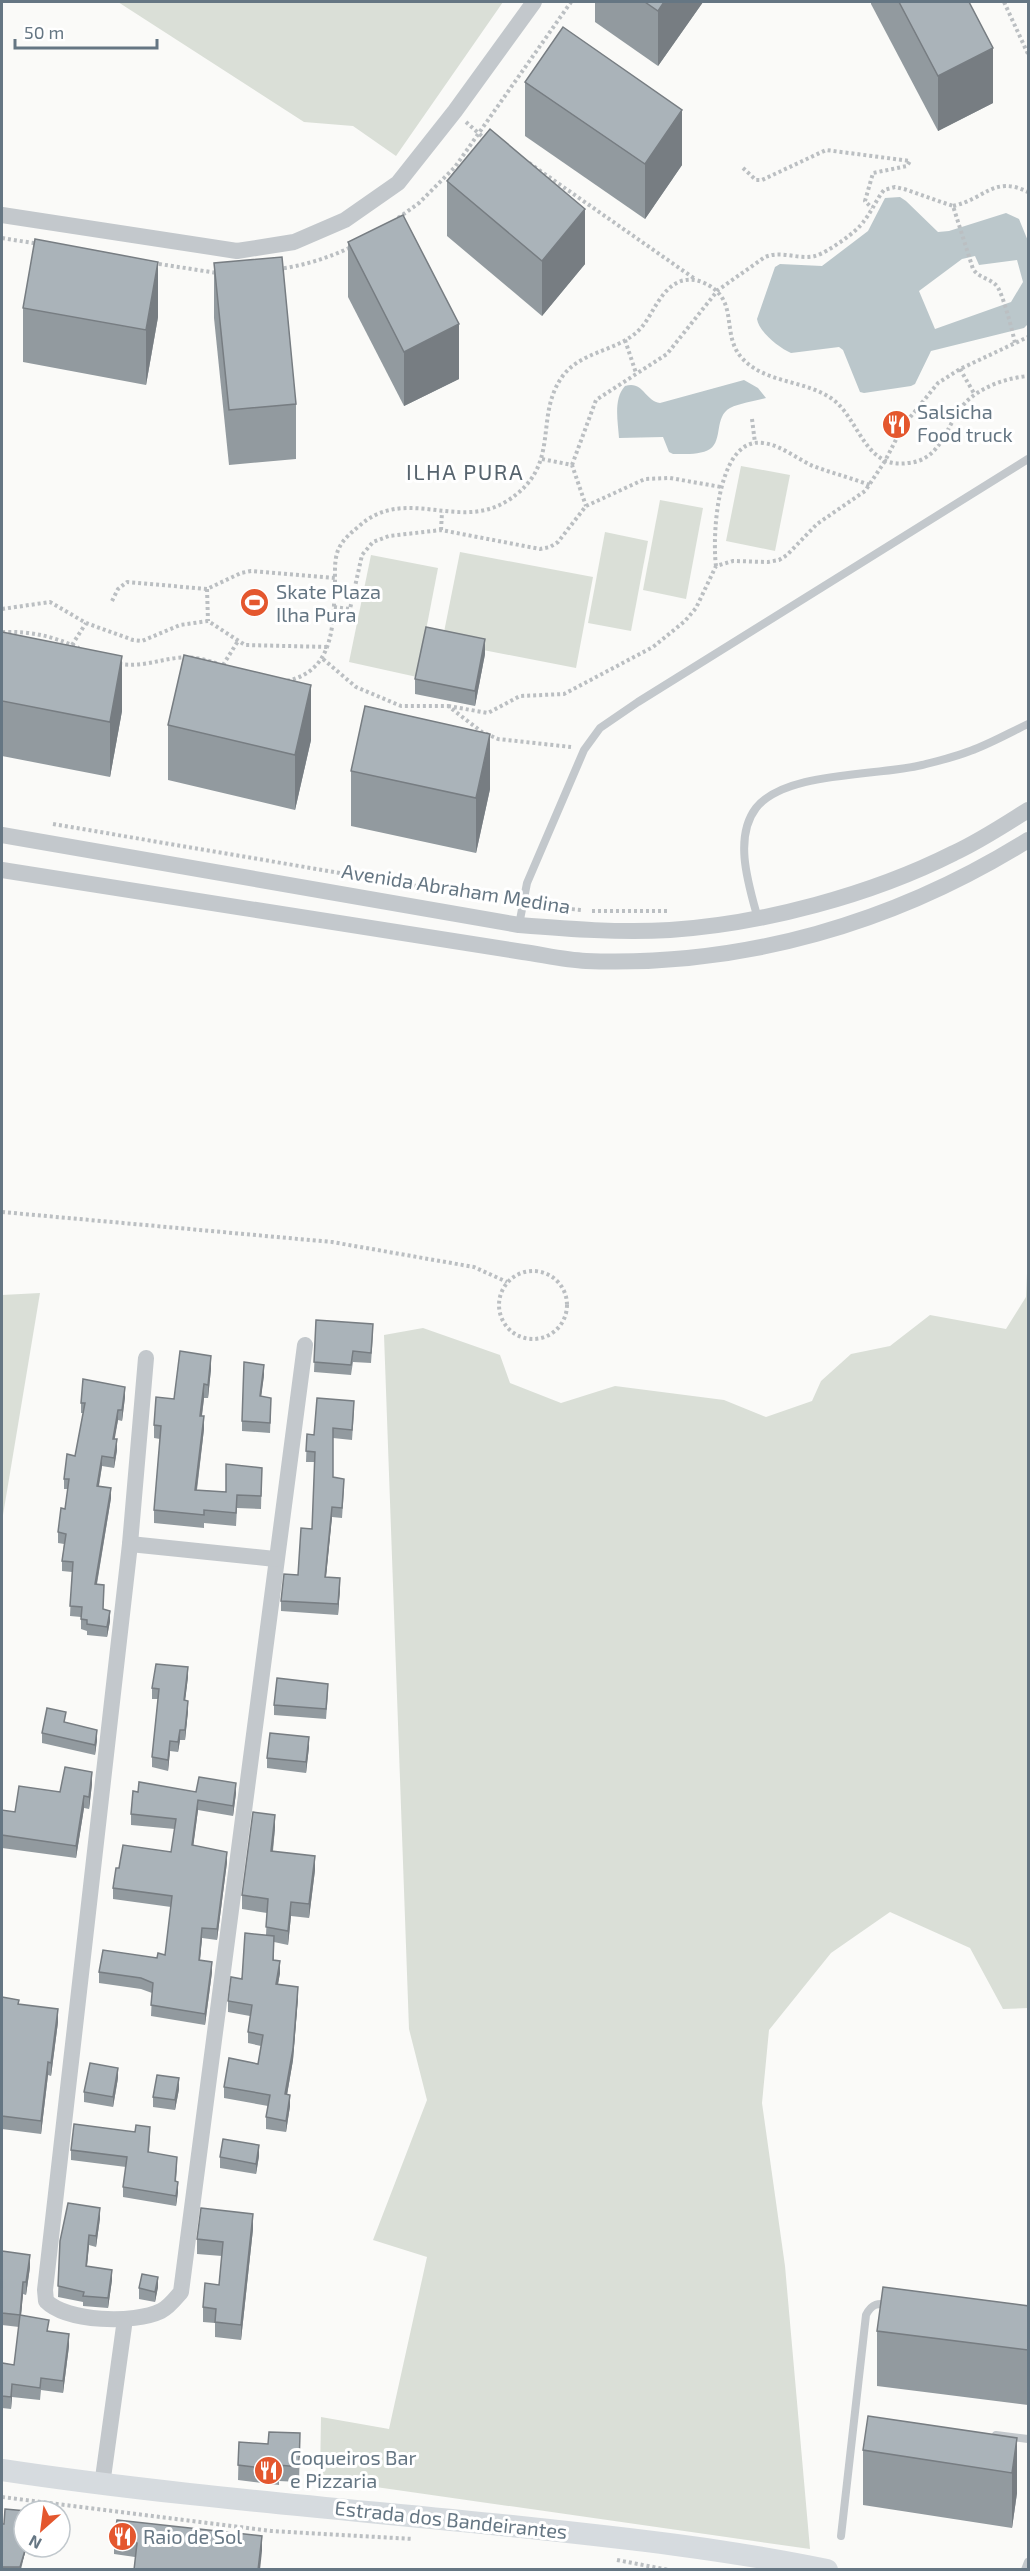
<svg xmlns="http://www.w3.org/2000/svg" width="1030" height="2571" viewBox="0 0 1030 2571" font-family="'Exo 2',sans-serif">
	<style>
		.green { fill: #dadfd7 }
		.water { fill: #bbc7cb; fill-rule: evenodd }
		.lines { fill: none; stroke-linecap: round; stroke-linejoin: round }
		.path { stroke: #bbbfc2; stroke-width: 4; stroke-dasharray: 3 3; stroke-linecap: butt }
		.lane { stroke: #c3c8cc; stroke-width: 8 }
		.street { stroke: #c3c8cc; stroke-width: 16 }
		.secondary { stroke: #d6dbdf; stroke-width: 22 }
		.wall { fill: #929a9f }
		.shaded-wall { fill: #777d82 }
		.building { fill: #aab3b9; stroke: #777d82; stroke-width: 1.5 }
		.labels { text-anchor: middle; stroke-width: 6; stroke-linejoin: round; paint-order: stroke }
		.poi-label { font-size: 20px; fill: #657683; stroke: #fff; text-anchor: start }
		.street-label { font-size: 20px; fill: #657683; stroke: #fff }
		.quarter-label { font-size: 22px; letter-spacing: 1.5px; fill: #57646e; stroke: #fff }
	</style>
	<rect width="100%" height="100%" fill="#fafaf8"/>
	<g class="green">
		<polygon points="118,2 503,2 396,156 353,126 304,122"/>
		<polygon points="741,466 790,475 775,551 726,541"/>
		<polygon points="660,500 703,508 686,599 643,590"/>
		<polygon points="605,532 648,541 631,631 588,623"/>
		<polygon points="460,552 593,577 576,668 442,642"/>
		<polygon points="371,555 438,568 417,677 349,662"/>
		<polygon points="1028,1249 1028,2008 1003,2009 970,1948 890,1912 831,1953 769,2030 762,2103 785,2266 810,2549 320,2479 321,2417 389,2429 427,2257 373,2240 427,2100 409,2029 384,1335 423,1328 500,1355 510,1383 561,1403 615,1386 724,1400 766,1417 812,1401 821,1381 851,1354 890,1346 930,1315 1006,1329 1026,1297"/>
		<polygon points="40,1293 2,1521 2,1295"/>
	</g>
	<g class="water">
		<path d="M 900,197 L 906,201 L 938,232 L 949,231 L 1006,213 L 1019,219 L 1028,241 L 1028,324 L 1024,328 L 931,351 L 915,384 L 911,386 L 864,393 L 860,392 L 843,350 L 839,347 L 791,353 C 779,348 759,332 757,319 L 775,267 L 780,264 L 822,266 L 868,231 L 885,198 ZM 975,256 L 979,265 L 1017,260 L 1023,282 L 1011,302 L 935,329 L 919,291 L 962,259 Z"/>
		<path d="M 744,380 L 758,388 L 766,398 C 755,401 740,403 730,408 C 714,417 723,440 710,449 C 701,455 684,454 673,454 L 669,452 L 663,437 L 619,438 C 618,422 613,399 625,386 C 643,380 645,401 660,403 Z"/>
	</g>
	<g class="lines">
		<g class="path">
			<polyline points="1004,2 1028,54"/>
			<polyline points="466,122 485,139"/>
			<polyline points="529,163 695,279"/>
			<polyline points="743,168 756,180 762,180 826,150 910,161 907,166 873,173 865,201 872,208"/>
			<path d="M 953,206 C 985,199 994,175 1028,192"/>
			<polyline points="398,218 419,203 455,167 571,2"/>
			<polyline points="2,238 39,244"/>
			<polyline points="153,263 217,273"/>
			<path d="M 278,269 C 302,266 329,258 351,247"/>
			<polyline points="625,340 636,373"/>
			<polyline points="960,369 975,395"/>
			<polyline points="752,419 755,443"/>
			<polyline points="542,459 572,465 586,506"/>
			<path d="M 572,465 L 596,400 L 667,354 L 718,290 L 765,257 C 782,250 798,260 815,256 C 827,253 858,231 864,221 C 872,211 876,200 884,190 L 895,187 L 904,189 L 953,206 L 973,269 C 979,278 989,278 996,285 C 1002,290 1013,333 1015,343"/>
			<polyline points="441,530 442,512"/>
			<path d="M 716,566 C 712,536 717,436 763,443 C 781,445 797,459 813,466 C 832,473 851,478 870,485"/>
			<polyline points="207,589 208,621"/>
			<polyline points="112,601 118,589 127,582 207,589 241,573 251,571 335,578"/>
			<polyline points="334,607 350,609 362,555 373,542 389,536 441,530 540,549 550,547 558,542 586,506 645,479 670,478 721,487"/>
			<polyline points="2,609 50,602 86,623 133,640 142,641 180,625 208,621 245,645 329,647"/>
			<path d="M 2,632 C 31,631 52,636 79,648"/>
			<polyline points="72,645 86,623"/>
			<polyline points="323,659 356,687 401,706 448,706 482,732 498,739 571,747"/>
			<path d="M 119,664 C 157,669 175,647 218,664"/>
			<polyline points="223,665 238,641"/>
			<path d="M 287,681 C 336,670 333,622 335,581 C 335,567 334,554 342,543 C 346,537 352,532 358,527 C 405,484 457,532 507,501 C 563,466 533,418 562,377 C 581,350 619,352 641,328 C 654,313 660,289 681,281 C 688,279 695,279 702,282 C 741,298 720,332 741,357 C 765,385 809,379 836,402 C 855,419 863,451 886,461 C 894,464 901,464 908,463 C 944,460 946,421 967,401 C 983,386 1007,378 1028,376"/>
			<polyline points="448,706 488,713 520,696 564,694 653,647 685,621 696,608 716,566 733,561 768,562 779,560 787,555 817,524 865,491 885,461 903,426 938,383 960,369 1028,337"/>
			<polyline points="53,824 510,902"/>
			<polyline points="536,906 582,910"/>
			<polyline points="592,911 669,911"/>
			<polyline points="2,1212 332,1242 474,1267 507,1282"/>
			<circle cx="533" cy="1305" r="34"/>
			<polyline points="2,2497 271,2531 413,2539"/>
			<polyline points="617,2560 669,2570"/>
		</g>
		<g class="lane">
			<path d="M 758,919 C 749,886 733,838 756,808 C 785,771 878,776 922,765 C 938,761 955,757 970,751 C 990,744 1009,733 1028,724"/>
			<polyline points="519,925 527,883 584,750 600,728 638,702 1028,459"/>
			<polyline points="996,2435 1028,2439"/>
			<path d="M 841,2536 L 866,2315 C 872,2303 878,2303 890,2305"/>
			<polyline points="1025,2570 1028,2562"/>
		</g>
		<g class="street">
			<polyline points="2,215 237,251 294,242 345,220 398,183 455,111 534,2"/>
			<path d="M 2,835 L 519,925 C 569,929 620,933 670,930 C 762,924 871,895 954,853 C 980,841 1004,825 1028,810"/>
			<path d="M 2,870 L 523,952 C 544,955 565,960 586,961 C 744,967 895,923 1028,840"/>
			<path d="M 146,1358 L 130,1544 L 45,2290 L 46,2301 C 67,2322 134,2324 161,2311 C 169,2307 175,2299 181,2292 L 305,1345"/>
			<polyline points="130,1544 275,1559"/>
			<polyline points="102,2485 125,2319"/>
		</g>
		<path class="secondary" d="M 2,2470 C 174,2496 348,2509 521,2527 C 624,2538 726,2549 827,2570"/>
	</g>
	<g class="wall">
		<polygon points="595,2 703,2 658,66 595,22"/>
		<polygon points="871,2 969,2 993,103 938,131 871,4"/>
		<polygon points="525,82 682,165 645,219 525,136"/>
		<polygon points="447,181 585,264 542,316 447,236"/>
		<polygon points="348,242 459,379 404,406 348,297"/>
		<polygon points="214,263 296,404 296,459 229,465 214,318"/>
		<polygon points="23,308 158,317 146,385 23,362"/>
		<polygon points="2,632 122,711 110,777 2,756"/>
		<polygon points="485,654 475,706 415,694 415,679"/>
		<polygon points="168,725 311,740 295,810 168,780"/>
		<polygon points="351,771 490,789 476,853 351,826"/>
		<polygon points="316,1320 373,1334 371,1363 353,1362 351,1375 314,1372"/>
		<polygon points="211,1369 208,1398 204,1398 202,1416 204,1429 197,1490 226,1492 262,1468 261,1509 237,1508 236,1526 204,1523 204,1528 154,1523 154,1510 160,1439 154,1438 154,1425 174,1399"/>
		<polygon points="264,1375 261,1396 271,1408 270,1433 242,1431 242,1421"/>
		<polygon points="125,1397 122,1421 118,1420 114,1439 117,1450 114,1468 102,1466 99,1486 111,1498 97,1584 104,1595 103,1609 110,1621 107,1637 87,1635 87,1631 81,1629 81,1617 70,1616 72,1572 62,1571 62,1561 64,1544 58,1543 58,1532 65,1509 68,1489 64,1489 64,1479 75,1456 83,1413 81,1413 81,1403"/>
		<polygon points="354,1411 352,1440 333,1438 333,1477 344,1489 342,1518 332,1517 326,1577 340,1588 338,1615 281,1611 281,1601 298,1575 312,1529 315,1462 306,1462 307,1434 314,1435"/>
		<polygon points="188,1677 185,1700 188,1711 185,1740 180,1740 178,1752 170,1751 168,1771 152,1767 152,1757 158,1699 152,1699 152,1688"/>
		<polygon points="328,1694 326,1719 274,1715 274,1705"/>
		<polygon points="66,1722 97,1740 95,1755 42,1743 42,1733"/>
		<polygon points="309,1747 306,1773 267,1768 267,1758"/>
		<polygon points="92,1784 89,1809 84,1808 76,1858 2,1848 2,1816 15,1812 60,1792"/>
		<polygon points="138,1792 196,1792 236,1793 233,1816 198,1810 193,1846 227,1862 217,1940 202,1938 200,1960 212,1972 205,2025 151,2016 152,1993 141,1989 99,1983 99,1972 157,1958 165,1955 171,1907 113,1899 113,1888 119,1868 171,1852 175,1829 131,1825 131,1814"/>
		<polygon points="275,1828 273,1851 315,1870 309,1918 291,1916 288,1945 274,1942 274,1960 280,1973 278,1984 298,1998 293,2060 287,2095 290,2106 286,2132 266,2129 266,2117 268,2106 224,2098 224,2087 258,2064 261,2046 248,2043 248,2032 250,2016 228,2012 228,2001 266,1935 267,1913 242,1909 242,1895"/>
		<polygon points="2,1997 19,2004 58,2022 51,2076 48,2075 41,2134 2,2129"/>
		<polygon points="118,2078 113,2107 84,2102 84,2092"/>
		<polygon points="179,2089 175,2110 153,2107 153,2097"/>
		<polygon points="150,2137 149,2152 177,2167 176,2181 178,2192 176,2206 123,2197 123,2187 126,2167 71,2160 71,2150"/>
		<polygon points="259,2156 256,2174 220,2168 220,2157"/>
		<polygon points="100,2218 96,2247 89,2245 87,2266 112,2280 108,2308 83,2306 83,2302 58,2297 60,2241"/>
		<polygon points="253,2229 241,2340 215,2337 215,2323 203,2322 203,2307 219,2285 222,2256 197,2254 197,2239"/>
		<polygon points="2,2251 30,2267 26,2295 23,2294 21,2315 49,2331 69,2346 63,2393 41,2390 40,2400 12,2397 11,2409 2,2408 2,2363 14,2365 19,2327 2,2325"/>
		<polygon points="158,2287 155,2302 139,2299 139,2288"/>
		<polygon points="1029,2306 1028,2405 877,2386 877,2331"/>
		<polygon points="1017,2438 1017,2493 1012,2528 863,2505 863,2450"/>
		<polygon points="239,2442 268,2444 300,2448 299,2482 279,2481 279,2485 238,2480"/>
		<polygon points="2,2524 4,2524 24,2547 26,2547 21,2570 2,2570"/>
		<polygon points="114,2539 262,2551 135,2557 114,2554"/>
	</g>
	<g class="shaded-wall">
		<polygon points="664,2 703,2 658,66 658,11"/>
		<polygon points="993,48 993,103 938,131 938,76"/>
		<polygon points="682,110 682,165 645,219 645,164"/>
		<polygon points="585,209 585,264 542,316 542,261"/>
		<polygon points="158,262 158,317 146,385 146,330"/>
		<polygon points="459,324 459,379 404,406 404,352"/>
		<polygon points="485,639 485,654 475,706 475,691"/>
		<polygon points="122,656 122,711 110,777 110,722"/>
		<polygon points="311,685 311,740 295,810 295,755"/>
		<polygon points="490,734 490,789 476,853 476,798"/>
		<polygon points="211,1356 211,1369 208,1398 208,1385"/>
		<polygon points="264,1365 264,1375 260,1406 260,1396"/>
		<polygon points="204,1384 204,1398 200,1429 200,1416"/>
		<polygon points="125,1387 125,1397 122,1421 122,1410"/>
		<polygon points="118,1410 118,1420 113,1449 113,1439"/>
		<polygon points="204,1416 204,1429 195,1503 195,1490"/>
		<polygon points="117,1439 117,1450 114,1468 114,1458"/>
		<polygon points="102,1456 102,1466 97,1496 97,1486"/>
		<polygon points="111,1488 111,1498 95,1594 95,1584"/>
		<polygon points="332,1507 332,1517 325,1587 325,1577"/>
		<polygon points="340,1578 340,1588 338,1615 338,1604"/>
		<polygon points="110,1611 110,1621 107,1637 107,1627"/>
		<polygon points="188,1667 188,1677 184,1710 184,1700"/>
		<polygon points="188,1701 188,1711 185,1740 185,1730"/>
		<polygon points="97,1730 97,1740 95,1755 95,1745"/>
		<polygon points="180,1730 180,1740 178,1752 178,1742"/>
		<polygon points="309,1737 309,1747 306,1773 306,1762"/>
		<polygon points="170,1741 170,1751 168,1771 168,1760"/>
		<polygon points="92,1772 92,1784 89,1809 89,1797"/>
		<polygon points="236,1783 236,1793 233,1816 233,1806"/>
		<polygon points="84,1796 84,1808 76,1858 76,1846"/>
		<polygon points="198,1800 198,1810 192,1856 192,1845"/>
		<polygon points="275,1815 275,1828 271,1865 271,1851"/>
		<polygon points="227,1852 227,1862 217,1940 217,1929"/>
		<polygon points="315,1856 315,1870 309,1918 309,1904"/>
		<polygon points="291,1902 291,1916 288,1945 288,1931"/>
		<polygon points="202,1928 202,1938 199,1970 199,1960"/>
		<polygon points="280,1961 280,1973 276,1995 276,1984"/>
		<polygon points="212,1962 212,1972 205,2025 205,2014"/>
		<polygon points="298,1987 298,1998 293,2060 285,2106 285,2094"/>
		<polygon points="58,2009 58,2022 51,2076 51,2063"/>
		<polygon points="48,2062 48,2075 41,2134 41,2121"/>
		<polygon points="118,2068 118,2078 113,2107 113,2097"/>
		<polygon points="179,2078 179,2089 175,2110 175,2100"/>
		<polygon points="290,2095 290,2106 286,2132 286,2121"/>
		<polygon points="259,2145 259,2156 256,2174 256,2164"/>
		<polygon points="178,2182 178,2192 176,2206 176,2196"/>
		<polygon points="100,2208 100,2218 96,2247 96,2236"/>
		<polygon points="253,2214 253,2229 241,2340 241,2325"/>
		<polygon points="89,2235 89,2245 86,2276 86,2266"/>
		<polygon points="30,2255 30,2267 26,2295 26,2282"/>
		<polygon points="112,2270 112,2280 108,2308 108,2298"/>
		<polygon points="158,2277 158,2287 155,2302 155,2292"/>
		<polygon points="23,2282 23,2294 20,2327 20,2315"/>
		<polygon points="69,2334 69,2346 63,2393 63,2381"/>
		<polygon points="12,2384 12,2397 11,2409 11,2397"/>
		<polygon points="1017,2438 1017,2493 1012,2528 1012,2473"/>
		<polygon points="262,2536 262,2551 260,2570 258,2570"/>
		<polygon points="26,2547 26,2550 20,2570 20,2567"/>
	</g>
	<g class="building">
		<polygon points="645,2 664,2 658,11"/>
		<polygon points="899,2 969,2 993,48 938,76"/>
		<polygon points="563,27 682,110 645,164 525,82"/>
		<polygon points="490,129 585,209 542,261 447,181"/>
		<polygon points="403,215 459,324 404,352 348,242"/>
		<polygon points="35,239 158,262 146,330 23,308"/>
		<polygon points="282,257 296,404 229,410 214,263"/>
		<polygon points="426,627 485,639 475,691 415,679"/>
		<polygon points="2,632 122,656 110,722 2,701"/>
		<polygon points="184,655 311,685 295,755 168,725"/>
		<polygon points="365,706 490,734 476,798 351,771"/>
		<polygon points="316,1320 373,1324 371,1353 353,1351 351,1365 314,1362"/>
		<polygon points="180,1351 211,1356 208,1385 204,1384 200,1416 204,1416 195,1490 226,1492 226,1464 262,1468 261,1496 237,1495 236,1513 204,1510 204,1515 154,1510 161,1426 154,1425 156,1397 174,1399"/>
		<polygon points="244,1362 264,1365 260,1396 271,1398 270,1423 242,1421"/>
		<polygon points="83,1379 125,1387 122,1410 118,1410 113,1439 117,1439 114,1458 102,1456 97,1486 111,1488 95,1584 104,1585 103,1609 110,1611 107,1627 87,1624 87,1620 81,1619 82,1607 70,1606 73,1562 62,1561 66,1534 58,1532 61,1508 65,1509 69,1479 64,1479 67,1454 75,1456 85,1403 81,1403"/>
		<polygon points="317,1398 354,1401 352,1430 333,1428 333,1477 344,1479 342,1508 332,1507 325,1577 340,1578 338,1604 281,1601 284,1574 298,1575 301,1528 312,1529 315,1452 306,1451 307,1434 314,1435"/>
		<polygon points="156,1664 188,1667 184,1700 188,1701 185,1730 180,1730 178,1742 170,1741 168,1760 152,1757 159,1689 152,1688"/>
		<polygon points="277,1678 328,1684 326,1709 274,1705"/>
		<polygon points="47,1708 66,1712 64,1722 97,1730 95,1745 42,1733"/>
		<polygon points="270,1733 309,1737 306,1762 267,1758"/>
		<polygon points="65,1767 92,1772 89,1797 84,1796 76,1846 2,1835 2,1810 15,1812 19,1786 60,1792"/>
		<polygon points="199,1777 236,1783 233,1806 198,1800 192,1845 227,1852 217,1929 202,1928 199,1960 212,1962 205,2014 151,2005 153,1983 141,1978 99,1972 103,1950 157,1958 158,1953 165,1955 172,1896 113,1888 116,1868 119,1868 123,1845 171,1852 176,1819 131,1814 133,1791 138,1792 139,1782 196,1792"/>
		<polygon points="253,1812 275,1815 271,1851 315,1856 309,1904 291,1902 288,1931 266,1927 268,1899 242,1895"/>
		<polygon points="245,1933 274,1936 273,1960 280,1961 276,1984 298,1987 293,2049 285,2094 290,2095 286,2121 266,2117 270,2095 224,2087 229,2058 258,2064 263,2035 248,2032 252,2005 228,2001 231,1977 242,1979"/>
		<polygon points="2,1997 19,2000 18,2004 58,2009 51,2063 48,2062 41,2121 2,2116"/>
		<polygon points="90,2063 118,2068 113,2097 84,2092"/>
		<polygon points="157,2075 179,2078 175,2100 153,2097"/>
		<polygon points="74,2124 135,2132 136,2125 150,2127 148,2152 177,2157 175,2181 178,2182 176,2196 123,2187 127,2157 71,2150"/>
		<polygon points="223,2139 259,2145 256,2164 220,2157"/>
		<polygon points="68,2203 100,2208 96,2236 89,2235 86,2266 112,2270 108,2298 83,2296 84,2292 58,2286 60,2241"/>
		<polygon points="201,2208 253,2214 241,2325 215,2322 216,2309 203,2307 205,2283 219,2285 223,2242 197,2239"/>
		<polygon points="2,2251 30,2255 26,2282 23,2282 20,2315 2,2313"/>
		<polygon points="142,2274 158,2277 155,2292 139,2288"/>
		<polygon points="883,2287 1029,2306 1028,2350 877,2331"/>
		<polygon points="20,2315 49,2320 47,2331 69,2334 63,2381 41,2378 40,2388 12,2384 11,2397 2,2396 2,2363 14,2365"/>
		<polygon points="868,2416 1017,2438 1012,2473 863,2450"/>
		<polygon points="269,2432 300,2433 299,2467 279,2465 279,2470 238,2465 239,2442 268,2444"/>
		<polygon points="5,2509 27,2511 24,2511 24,2547 26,2547 20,2567 2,2567 2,2524 4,2524"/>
		<polygon points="117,2520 262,2536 258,2570 134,2570 137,2543 114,2539"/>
	</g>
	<defs>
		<symbol id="restaurant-disc" viewBox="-11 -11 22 22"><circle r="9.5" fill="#e4572e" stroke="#fff"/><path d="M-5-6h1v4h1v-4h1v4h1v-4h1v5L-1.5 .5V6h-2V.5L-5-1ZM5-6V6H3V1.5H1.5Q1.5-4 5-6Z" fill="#fff"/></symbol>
		<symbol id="stadium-disc" viewBox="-11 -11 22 22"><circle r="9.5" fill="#e4572e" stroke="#fff"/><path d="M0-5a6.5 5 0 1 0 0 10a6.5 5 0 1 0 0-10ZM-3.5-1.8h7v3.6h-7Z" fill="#fff"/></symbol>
	</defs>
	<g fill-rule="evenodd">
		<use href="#restaurant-disc" x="880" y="408" width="33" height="33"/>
		<use href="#stadium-disc" x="238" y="586" width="33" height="33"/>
		<use href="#restaurant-disc" x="252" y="2454" width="33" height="33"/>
		<use href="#restaurant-disc" x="106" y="2520" width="33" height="33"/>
	</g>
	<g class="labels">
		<g class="poi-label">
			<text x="917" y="419">Salsicha<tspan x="917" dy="23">Food truck</tspan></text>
			<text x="276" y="599">Skate Plaza<tspan x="276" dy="23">Ilha Pura</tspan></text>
			<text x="290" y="2465">Coqueiros Bar<tspan x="290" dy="23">e Pizzaria</tspan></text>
			<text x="143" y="2544">Raio de Sol</text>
		</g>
		<g class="street-label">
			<text transform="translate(456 889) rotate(9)" y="7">Avenida Abraham Medina</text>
			<text transform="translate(451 2520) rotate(6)" y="7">Estrada dos Bandeirantes</text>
		</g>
		<g class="quarter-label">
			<text x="465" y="480">ILHA PURA</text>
		</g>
	</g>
	<rect width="1030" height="2571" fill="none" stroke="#657683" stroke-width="6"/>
	<g transform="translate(42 2529) rotate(208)"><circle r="28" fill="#ffffff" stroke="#c1c8cd" stroke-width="1.5"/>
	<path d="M0-4.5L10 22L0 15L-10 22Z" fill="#e4572e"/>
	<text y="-9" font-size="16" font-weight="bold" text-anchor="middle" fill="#657683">N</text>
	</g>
	<path d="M15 39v9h142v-9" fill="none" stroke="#657683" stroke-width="3"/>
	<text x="24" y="39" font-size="18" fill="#657683" stroke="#ffffff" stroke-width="4.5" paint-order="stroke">50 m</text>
</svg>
